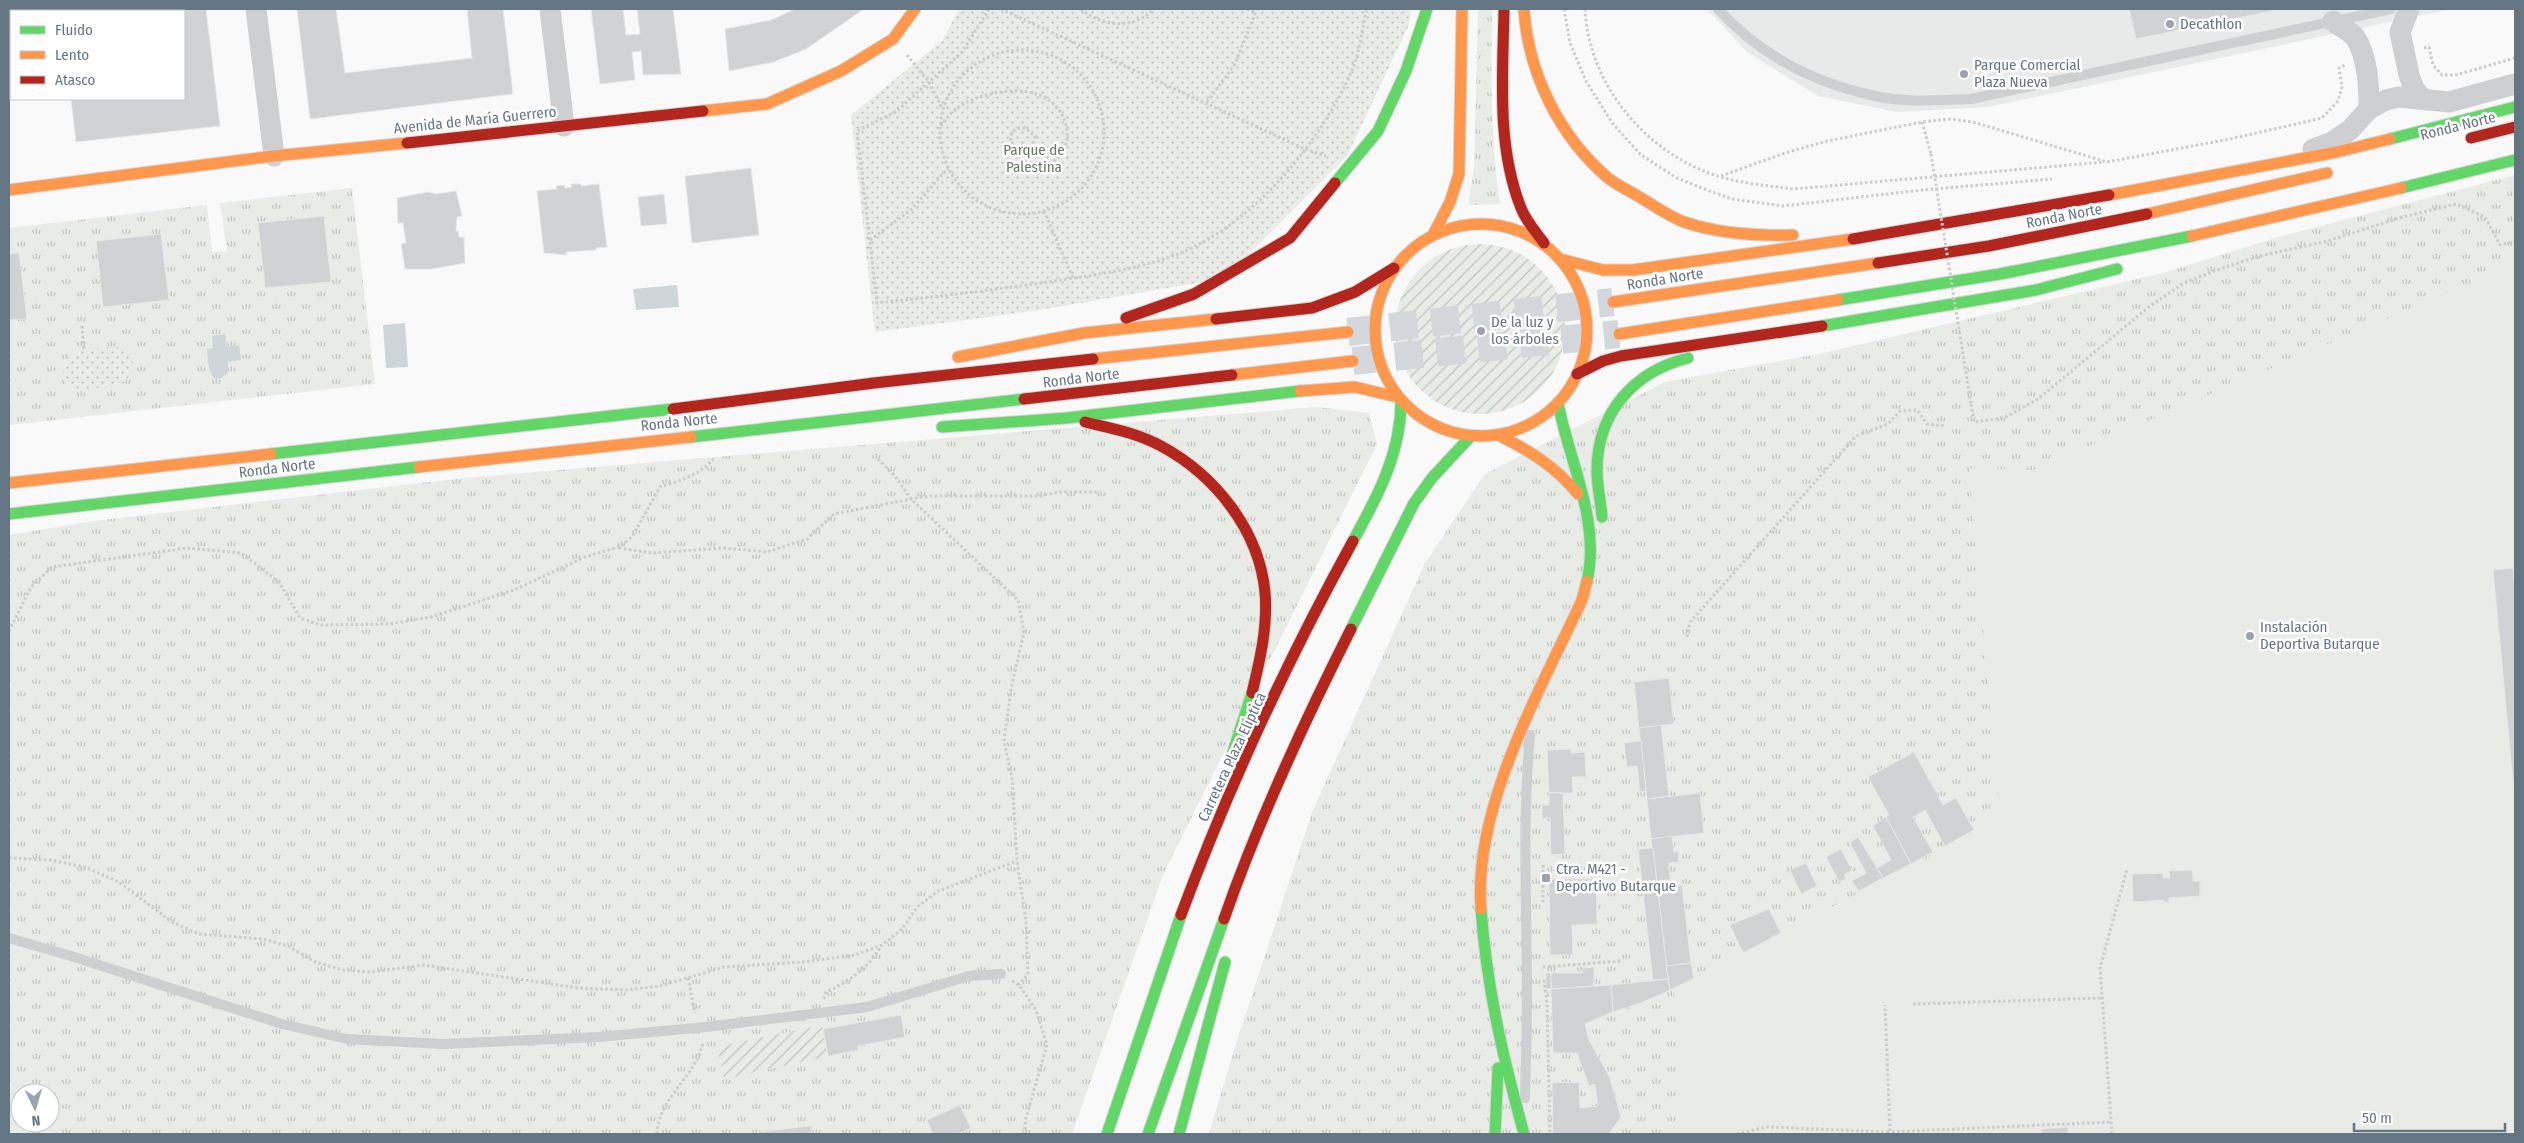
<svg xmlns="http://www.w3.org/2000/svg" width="2524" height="1143" viewBox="0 0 2524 1143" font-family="'Fira Sans Condensed',sans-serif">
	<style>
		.built { fill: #e8e9e9 }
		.grass { fill: url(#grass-tufts); fill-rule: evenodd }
		.park { fill: url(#park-dots) }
		.garden { fill: url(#garden-furrows) }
		.pitch { fill: #e8ebe6 }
		.water { fill: #ced6d9 }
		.building { fill: #d0d2d3; stroke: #e8e8e8 }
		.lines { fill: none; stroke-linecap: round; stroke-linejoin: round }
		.primary-tunnel { stroke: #d4d8dc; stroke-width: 28; stroke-dasharray: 28 14; stroke-linecap: butt }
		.fast-casing { stroke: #d5d6d7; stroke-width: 13 }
		.slow-casing { stroke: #d5d6d7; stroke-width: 13 }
		.jam-casing { stroke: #d5d6d7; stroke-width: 13 }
		.path { stroke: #cbcccd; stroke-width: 3; stroke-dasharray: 2.5 2.5; stroke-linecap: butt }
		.lane { stroke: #cecfd0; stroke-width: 10 }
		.street { stroke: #cecfd0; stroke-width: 21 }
		.fast { stroke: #63d668; stroke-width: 11 }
		.slow { stroke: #ff974d; stroke-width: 11 }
		.jam { stroke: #b3261e; stroke-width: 11 }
		.path-bridge { stroke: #cbcccd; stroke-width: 3; stroke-dasharray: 2.5 2.5; stroke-linecap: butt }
		.poi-dot { fill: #99a4ac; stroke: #fff; stroke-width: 2 }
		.labels { text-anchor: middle; stroke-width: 5; stroke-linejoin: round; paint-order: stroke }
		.poi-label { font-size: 15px; fill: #657683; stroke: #fff; text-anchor: start }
		.street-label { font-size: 15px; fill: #657683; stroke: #fff }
		.park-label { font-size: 15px; fill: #687a64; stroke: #fff }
	</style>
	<defs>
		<pattern id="grass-tufts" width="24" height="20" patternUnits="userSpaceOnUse" patternTransform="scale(1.25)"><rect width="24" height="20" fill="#e8ebe6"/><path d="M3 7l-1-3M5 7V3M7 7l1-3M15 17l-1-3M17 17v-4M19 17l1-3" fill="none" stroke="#c0c3c0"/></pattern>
		<pattern id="park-dots" width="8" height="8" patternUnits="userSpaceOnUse" patternTransform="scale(1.25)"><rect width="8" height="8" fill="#e8ebe6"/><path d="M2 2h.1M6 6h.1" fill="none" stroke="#c0c3c0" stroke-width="1.8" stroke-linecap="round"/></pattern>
		<pattern id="garden-furrows" width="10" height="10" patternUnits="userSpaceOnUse" patternTransform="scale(1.25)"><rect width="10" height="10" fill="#e8ebe6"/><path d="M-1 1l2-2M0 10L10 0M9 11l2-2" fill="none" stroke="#c0c3c0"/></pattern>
	</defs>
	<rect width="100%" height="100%" fill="#f9f9f9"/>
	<polygon class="built" points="1707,9 2452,9 1988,107 1897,112 1818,96 1747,52"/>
	<g class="grass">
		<path d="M 1478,9 L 1492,9 C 1491,75 1490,138 1500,204 L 1468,205 L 1474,169 Z"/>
		<polygon points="2515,175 2515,1134 1209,1134 1234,1050 1312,812 1425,563 1485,474 1665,382 1819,354 2163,273 2278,237"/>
		<polygon points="352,188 375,384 9,425 9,228 207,205 212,252 227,251 220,203"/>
		<path d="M 1317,407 L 1369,413 L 1377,444 L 1163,875 L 1072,1134 L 9,1134 L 9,535 L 93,521 L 464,478 ZM 20,1093 L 50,1093 L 50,1123 L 20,1123 Z"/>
	</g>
	<g class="park">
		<polygon points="959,9 1411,9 1409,25 1347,156 1225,278 1040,310 875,332 851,115 942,41"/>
		<path d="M 123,347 L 130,350 C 144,392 102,386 73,390 C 61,384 63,370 65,359 C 82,346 103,348 123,347 Z"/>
	</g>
	<g class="garden">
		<circle cx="1480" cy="329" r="85"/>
		<polygon points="821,1025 828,1056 724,1079 717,1047"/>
	</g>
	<polygon class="pitch" points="2515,264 2515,1134 1680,1134 1674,989 1975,833 1992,818 1998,802 1969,468 2033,470"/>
	<g class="water">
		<polygon points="677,285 679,307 636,310 633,289"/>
		<polygon points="405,323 408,367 386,368 383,325"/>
		<path d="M 225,334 L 227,347 L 239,345 L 241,360 L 228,362 L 228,372 C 209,393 208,360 207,349 L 213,348 L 212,336 Z"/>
	</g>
	<g class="building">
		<polygon points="171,9 206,9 220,126 76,142 71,99 184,99 184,11 171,11"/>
		<polygon points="297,9 336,9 345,73 472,58 467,9 503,9 513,94 310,119"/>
		<polygon points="591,9 623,9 626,35 640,34 637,9 673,9 681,74 643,75 641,51 632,52 635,80 600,84"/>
		<polygon points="795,9 864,9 806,49 774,62 729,71 725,29 771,20"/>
		<polygon points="2129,9 2281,9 2136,39"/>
		<polygon points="751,168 759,235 692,243 685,176"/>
		<polygon points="571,184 581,184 581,186 599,184 607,247 596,248 596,250 566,252 566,255 544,253 537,191 557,189 556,186 564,185 565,188 572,187"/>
		<polygon points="456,191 462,216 457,217 456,231 458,231 459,237 464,237 465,263 432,269 405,269 401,244 406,243 403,223 398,223 397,198 428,192 436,194"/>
		<polygon points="664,194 667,224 641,226 638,197"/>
		<polygon points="324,216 331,282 265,288 258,223"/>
		<polygon points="161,234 169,300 103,307 96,241"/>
		<polygon points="19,253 27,319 9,320 9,254"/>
		<polygon points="2513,568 2515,593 2515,802 2493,570"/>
		<polygon points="1669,678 1674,724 1639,728 1634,682"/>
		<polygon points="1661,725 1669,796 1647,799 1639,728"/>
		<polygon points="1641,741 1646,791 1640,792 1637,766 1627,767 1624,743"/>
		<polygon points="1571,749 1571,753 1585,752 1586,777 1572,777 1573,793 1549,793 1547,750"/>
		<polygon points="1914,752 1943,805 1956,798 1974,830 1945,846 1925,810 1913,817 1933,852 1911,864 1886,817 1889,815 1868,777"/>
		<polygon points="1549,793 1563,793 1565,854 1551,855 1550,818 1542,818 1542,805 1549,805"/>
		<polygon points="1700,793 1704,833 1651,839 1647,799"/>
		<polygon points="1886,817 1911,864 1883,878 1877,868 1891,860 1873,826"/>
		<polygon points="1672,836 1674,852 1678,851 1679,862 1669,863 1670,880 1664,880 1665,887 1682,885 1691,963 1666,966 1651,839"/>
		<polygon points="1858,837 1883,878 1859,891 1852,881 1866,873 1850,843"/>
		<polygon points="1653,848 1668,979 1653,980 1638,849"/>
		<polygon points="1841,849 1852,870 1844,875 1846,879 1839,882 1826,857"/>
		<polygon points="1806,863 1817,886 1801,894 1790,870"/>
		<polygon points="2192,870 2193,881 2200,881 2200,896 2169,898 2169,902 2164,902 2164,900 2133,902 2132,874 2163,873 2163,878 2170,878 2169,871"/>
		<polygon points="1549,879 1596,879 1597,924 1572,925 1573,955 1550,955"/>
		<polygon points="1769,909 1781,933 1743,953 1730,925"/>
		<polygon points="1691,963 1694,978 1670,990 1666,966"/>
		<polygon points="1594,967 1594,986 1551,989 1551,973 1582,973 1583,968"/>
		<rect x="1546" y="973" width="5" height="16"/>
		<polygon points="1668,979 1670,990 1641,1003 1613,1012 1611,985"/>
		<polygon points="1611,985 1613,1012 1585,1024 1589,1040 1610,1078 1621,1117 1609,1134 1553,1134 1552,1083 1579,1082 1580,1108 1598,1106 1595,1084 1589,1086 1577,1053 1553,1053 1551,989"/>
		<polygon points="901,1015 905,1037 858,1046 859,1050 828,1056 823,1029"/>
		<polygon points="960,1105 971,1128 958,1134 933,1134 927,1120"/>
		<polygon points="811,1126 812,1134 758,1134 758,1132"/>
		<polygon points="2068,1127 2068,1134 2042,1134 2041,1129"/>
	</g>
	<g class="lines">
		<g class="primary-tunnel">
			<polyline points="1348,332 1613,302"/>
			<polyline points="1353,361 1619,334"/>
		</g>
		<defs>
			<g id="fast">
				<polyline points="2390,139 2515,107"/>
				<polyline points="1335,183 1378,131 1406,71 1427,9"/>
				<polyline points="2401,188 2515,160"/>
				<polyline points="1838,300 2000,274 2192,236"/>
				<polyline points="1822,326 2036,290 2117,269"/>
				<path d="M 1558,403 C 1569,461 1601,522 1587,581"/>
				<polyline points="942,427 1067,418 1300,391"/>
				<polyline points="691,437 1024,399"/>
				<polyline points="271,454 673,409"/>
				<polyline points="9,514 419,467"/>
				<path d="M 1602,517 C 1601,502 1597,487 1597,471 C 1597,413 1633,372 1688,358"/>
				<path d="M 1353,541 C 1378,496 1401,453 1401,401"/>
				<polyline points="1351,629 1414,503 1432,478 1471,436"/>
				<polyline points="1231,758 1252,693"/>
				<path d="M 1481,909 C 1487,990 1503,1057 1524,1134"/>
				<polyline points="1107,1134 1181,915"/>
				<polyline points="1148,1134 1224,919"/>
				<polyline points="1179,1134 1225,962"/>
				<polyline points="1495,1134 1498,1068"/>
			</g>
			<g id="slow">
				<path d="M 1524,9 C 1528,73 1559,136 1608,178 C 1618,186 1630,191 1641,198 C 1655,206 1668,216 1684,222 C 1719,234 1756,236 1793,235"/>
				<polyline points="703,111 767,104 841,71 893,39 915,9"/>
				<polyline points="9,190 274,156 407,143"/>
				<polyline points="2109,195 2337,152 2390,139"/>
				<polyline points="2147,214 2327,173"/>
				<circle cx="1481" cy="330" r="106"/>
				<polyline points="1433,235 1450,202 1459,174 1462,9"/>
				<polyline points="2192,236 2401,188"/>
				<polyline points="1560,259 1603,270 1633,270 1853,239"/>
				<polyline points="1613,302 1878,263"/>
				<polyline points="1619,334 1838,300"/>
				<polyline points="958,357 1084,333 1216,319"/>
				<polyline points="1093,359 1348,332"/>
				<polyline points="1232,375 1353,361"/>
				<polyline points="1300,391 1355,387 1397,397"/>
				<path d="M 1498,435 C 1529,450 1556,467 1578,494"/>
				<polyline points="419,467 691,437"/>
				<polyline points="9,483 271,454"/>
				<path d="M 1481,909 C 1473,807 1540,691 1582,600 L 1587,581"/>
			</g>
			<g id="jam">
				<path d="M 1504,9 C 1503,74 1496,145 1521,208 C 1526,221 1536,232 1544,243"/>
				<polyline points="2471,138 2515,127"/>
				<polyline points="407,143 703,111"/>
				<polyline points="1853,239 2109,195"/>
				<polyline points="1878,263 1989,246 2147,214"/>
				<polyline points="1126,318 1194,294 1290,238 1335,183"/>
				<polyline points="1216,319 1312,308 1355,292 1394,268"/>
				<polyline points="1577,374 1603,361 1621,356 1822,326"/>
				<polyline points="1024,399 1232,375"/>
				<polyline points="673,409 874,383 1093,359"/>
				<path d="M 1085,422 C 1110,428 1138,433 1161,446 C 1215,475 1259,530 1265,592 C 1268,626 1260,660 1252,693"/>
				<path d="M 1181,915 C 1229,786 1287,661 1353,541"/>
				<path d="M 1224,919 C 1259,819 1303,724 1351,629"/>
			</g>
		</defs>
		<use href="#fast" class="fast-casing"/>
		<use href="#slow" class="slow-casing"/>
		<use href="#jam" class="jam-casing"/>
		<g class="path">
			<path d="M 989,9 L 962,52 L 897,111 L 857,131 L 877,303 C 941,296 1004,289 1068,279 C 1106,273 1142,268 1178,254 C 1254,224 1322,141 1353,68 C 1360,50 1362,28 1367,9"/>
			<polyline points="1001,9 1305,149 1326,156"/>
			<path d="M 1081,9 C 1101,26 1134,31 1153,9"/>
			<polyline points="1247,9 1256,12"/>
			<polyline points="1564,9 1570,43 1586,81 1613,124 1641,155 1677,178 1707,190 1732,199 1783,206 1922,190 2052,179"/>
			<path d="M 1585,9 C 1588,79 1639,145 1704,171 C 1732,183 1764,185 1793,189 L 2104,162"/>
			<polyline points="2424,48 2429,47 2433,65 2442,75 2456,75 2515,58"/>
			<circle cx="1022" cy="132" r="82"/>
			<polyline points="907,55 929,82 942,108"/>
			<polyline points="1207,102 1235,64 1257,9"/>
			<polyline points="1922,122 1931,154"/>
			<path d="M 941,126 C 954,105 972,98 995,93 C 1092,73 1084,197 1014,156 C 1010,143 1006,127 1025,128 L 1035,136 L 1033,147 L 1024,153 L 1017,152 L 1012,148"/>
			<polyline points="1721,176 1785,153 1827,141 1922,122 1950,119 1973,122 2107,162 2230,139 2322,118 2338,101 2342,87 2339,68 2345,65"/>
			<polyline points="1044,211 1073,278"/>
			<polyline points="870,240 911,210 948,168"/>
			<polyline points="82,326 84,349"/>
			<polyline points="1971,404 1974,422 2004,418 2038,399 2150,306 2184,283 2217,270 2260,256 2328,241 2399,218 2456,204 2485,217 2500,245 2515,241"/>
			<polyline points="878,459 895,476 911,499 1018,600 1024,632 1011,689 1004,741 1012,778 1017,861 1026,921 1028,974 1019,985"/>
			<polyline points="619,548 652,553 723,548 767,552 807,539 834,514 911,499 930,496 1038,496 1060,492 1100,492"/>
			<path d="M 9,631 L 31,587 L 52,567 L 187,548 L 241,553 L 279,582 L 300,618 L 321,625 L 389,624 L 431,617 L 514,590 L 585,557 L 619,547 L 632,537 L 660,487 C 680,481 702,474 715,457"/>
			<polyline points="1687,637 1690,622 1856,436 1888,424 1900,411 1917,410 1927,424 1945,426"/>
			<polyline points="9,858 50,860 85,867 119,882 172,922 199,934 263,939 288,946 315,962 343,970 371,972 423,965 578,988 627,990 660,986 724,967 803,962 855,955 882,945 902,929 917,907 938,891 1017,861"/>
			<polyline points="1543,865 1543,902"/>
			<polyline points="1543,967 1621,961"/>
			<polyline points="688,978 695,1013"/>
			<polyline points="1544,980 1547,1003 1550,1134"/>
			<polyline points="1012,981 1019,985 1036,1010 1047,1045 1026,1118 1024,1134"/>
			<path d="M 824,999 L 826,992 C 849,982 869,967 881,946"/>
			<polyline points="1913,1004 2102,998"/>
			<path d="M 657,1134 C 658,1098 696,1077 703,1042"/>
			<polyline points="1737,1134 1766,1127 1890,1132 1885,1005"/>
			<polyline points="1888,1134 1890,1132 2111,1122"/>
			<polyline points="2112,1134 2100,968 2127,869"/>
		</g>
		<g class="lane">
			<path d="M 1718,9 C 1761,56 1813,83 1875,96 C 1906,103 1940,100 1971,99 L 2391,9"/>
			<polyline points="9,938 71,956 282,1024 347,1039 443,1044 599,1037 706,1027 867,1007 969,976 1001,974"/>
			<path d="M 1525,1098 C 1526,1064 1527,1029 1527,995 C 1527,909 1522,822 1530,735"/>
		</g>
		<g class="street">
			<polyline points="256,9 274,156"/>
			<polyline points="550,9 564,126"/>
			<polyline points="2409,9 2400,32 2409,75 2414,89 2422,98"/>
			<path d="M 2333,21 C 2339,26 2350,31 2355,37 C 2368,57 2369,86 2369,109"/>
			<polyline points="2313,149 2332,142 2350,130 2369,109 2386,100 2399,97 2449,102 2515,84"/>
		</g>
		<use href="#fast" class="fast"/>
		<use href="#slow" class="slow"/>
		<use href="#jam" class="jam"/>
		<polyline class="path-bridge" points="1931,154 1971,404"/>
	</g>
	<g class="poi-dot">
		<circle cx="2170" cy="24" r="5"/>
		<circle cx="1964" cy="74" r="5"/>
		<circle cx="1481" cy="331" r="5"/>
		<circle cx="2250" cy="636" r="5"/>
		<rect x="1541" y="873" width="10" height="10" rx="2.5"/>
	</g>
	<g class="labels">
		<g class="poi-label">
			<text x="2180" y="29">Decathlon</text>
			<text x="1974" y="70">Parque Comercial<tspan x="1974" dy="17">Plaza Nueva</tspan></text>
			<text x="1491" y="327">De la luz y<tspan x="1491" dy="17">los árboles</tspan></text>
			<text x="2260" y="632">Instalación<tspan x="2260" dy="17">Deportiva Butarque</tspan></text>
			<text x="1556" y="874">Ctra. M421 -<tspan x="1556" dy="17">Deportivo Butarque</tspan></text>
		</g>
		<g class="street-label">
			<text transform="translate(475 120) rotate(-6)" y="5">Avenida de María Guerrero</text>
			<text transform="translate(2458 126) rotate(-14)" y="5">Ronda Norte</text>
			<text transform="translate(2064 216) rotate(-11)" y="5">Ronda Norte</text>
			<text transform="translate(1665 279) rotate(-9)" y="5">Ronda Norte</text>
			<text transform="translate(1081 378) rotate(-7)" y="5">Ronda Norte</text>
			<text transform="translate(679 422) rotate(-6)" y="5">Ronda Norte</text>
			<text transform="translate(277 468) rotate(-7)" y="5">Ronda Norte</text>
			<text transform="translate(1232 757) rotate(-65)" y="5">Carretera Plaza Elíptica</text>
		</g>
		<g class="park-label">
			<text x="1034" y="155">Parque de<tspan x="1034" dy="17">Palestina</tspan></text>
		</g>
	</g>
	<rect width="2524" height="1143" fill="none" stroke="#657683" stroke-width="20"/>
	<rect x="10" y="10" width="175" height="90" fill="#ffffff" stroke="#c1c8cd"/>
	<rect x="20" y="26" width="25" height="8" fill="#63d668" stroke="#c1c8cd"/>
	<text x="55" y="35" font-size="15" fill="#657683">Fluido</text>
	<rect x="20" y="51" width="25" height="8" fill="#ff974d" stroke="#c1c8cd"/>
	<text x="55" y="60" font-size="15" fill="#657683">Lento</text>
	<rect x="20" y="76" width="25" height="8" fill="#b3261e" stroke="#c1c8cd"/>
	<text x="55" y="85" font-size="15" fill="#657683">Atasco</text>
	<g transform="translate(35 1108) rotate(175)"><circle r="24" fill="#ffffff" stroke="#c1c8cd"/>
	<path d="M0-4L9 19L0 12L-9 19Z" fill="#99a4ac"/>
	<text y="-8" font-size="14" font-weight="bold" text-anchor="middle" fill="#657683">N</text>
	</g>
	<path d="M2354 1123v8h151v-8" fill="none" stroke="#657683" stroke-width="2.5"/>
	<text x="2362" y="1123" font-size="15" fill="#657683" stroke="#ffffff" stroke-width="4" paint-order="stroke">50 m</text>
</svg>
